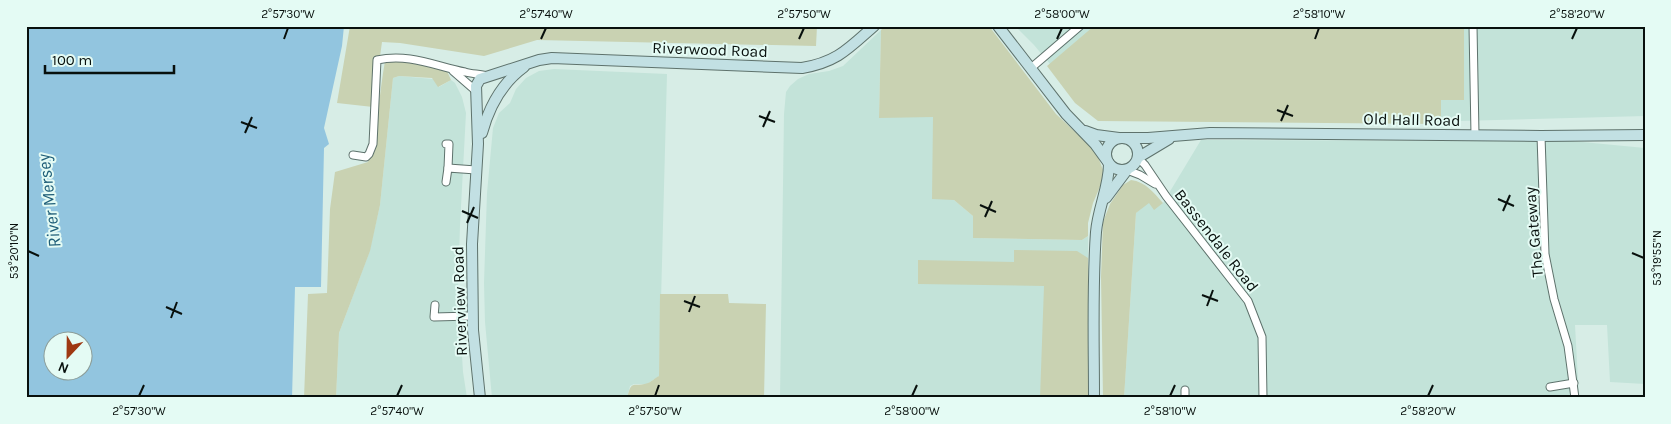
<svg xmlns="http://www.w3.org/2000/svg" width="1671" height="424" viewBox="0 0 1671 424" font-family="Karla,sans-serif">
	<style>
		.built { fill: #c3e3d9 }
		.green { fill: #c9d2b2 }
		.water { fill: #92c5df; fill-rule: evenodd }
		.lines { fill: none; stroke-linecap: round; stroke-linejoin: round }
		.street-casing { stroke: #5e726c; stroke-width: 9 }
		.secondary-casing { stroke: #5e726c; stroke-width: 12 }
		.street { stroke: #fff; stroke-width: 7 }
		.secondary { stroke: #c2e0e3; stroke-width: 10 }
		.ticks { fill: none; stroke: #08100d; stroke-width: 2 }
		.labels { text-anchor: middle; stroke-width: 4; stroke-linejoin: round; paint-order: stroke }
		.street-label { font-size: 16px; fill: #08100d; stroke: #e4fbf4 }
		.water-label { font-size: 18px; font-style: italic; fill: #1f5e78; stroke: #e4fbf4 }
		.neatline { fill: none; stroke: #08100d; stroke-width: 2 }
		.ticks-label { font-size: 12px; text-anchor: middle; fill: #08100d }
	</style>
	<rect width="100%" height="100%" fill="#d7ede6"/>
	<g class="built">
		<polygon points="1015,26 1645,26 1645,116 1458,121 1092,114 1034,45"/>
		<polygon points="881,30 879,117 933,117 954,200 973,216 973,238 1082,240 1088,236 1088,398 780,398 784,114 786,92 790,86 798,79 809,74 829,71 843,66"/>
		<polygon points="554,69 667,74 659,376 647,384 634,384 630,386 627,398 536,398 535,395 492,398 485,322 484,283 487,193 493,128 499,113 510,103 516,89 526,78 539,71"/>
		<polygon points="399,76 433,79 439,87 451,80 455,83 462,97 466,113 460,225 458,290 463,372 467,398 336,398 339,333 369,253 380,205 393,78"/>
		<polygon points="1201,140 1572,141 1645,148 1645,384 1610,382 1607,325 1575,325 1579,398 1124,398 1136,213 1149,202 1163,203"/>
	</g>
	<g class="green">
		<polygon points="350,26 817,26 816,46 537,40 484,56 400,43 382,42 373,107 337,103"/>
		<polygon points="885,26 989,26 1056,114 1089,145 1097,154 1103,170 1102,182 1093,203 1088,223 1088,236 1082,240 973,238 973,216 954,200 932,199 933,117 879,118 881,30"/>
		<polygon points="1094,26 1464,26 1464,100 1441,100 1441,124 1098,121 1075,103 1047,66"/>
		<path d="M 385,61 L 418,63 L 447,71 L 451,80 L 438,87 L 432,78 L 399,76 L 393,78 L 380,205 L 370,251 L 339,333 L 336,398 L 304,398 L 308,294 L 327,293 L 330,209 L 335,172 L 368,162 C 378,129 379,94 385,61 Z"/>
		<path d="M 1131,180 C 1146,182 1153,192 1163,203 L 1154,210 L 1149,203 L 1136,213 L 1124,398 L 1103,398 L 1101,277 L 1103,222 L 1110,204 L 1123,185 Z"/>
		<polygon points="1014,250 1077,251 1088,258 1088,398 1040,398 1044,286 918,284 918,260 1014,262"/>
		<path d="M 660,294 L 728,294 L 729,303 L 766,304 L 764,398 L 627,398 C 632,378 633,388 648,383 C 651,382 655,378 659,376 Z"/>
	</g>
	<path class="water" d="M 26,26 L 344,26 L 342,46 L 324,128 L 329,144 L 324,148 L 321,287 L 295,287 L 292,398 L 26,398 ZM 52,342 L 82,342 L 82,372 L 52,372 Z"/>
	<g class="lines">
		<defs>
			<g id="street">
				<polyline points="1473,26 1475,135"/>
				<polyline points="1031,68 1080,26"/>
				<polyline points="453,71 476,91"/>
				<polyline points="1541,136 1545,254 1554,299 1568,346 1575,398"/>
				<polyline points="446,144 449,144 448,168"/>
				<path d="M 353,155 L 366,157 L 369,154 L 373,144 L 377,60 C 409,53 435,66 465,72 C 472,74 480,74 487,76"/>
				<polyline points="1138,158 1145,165 1166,196 1248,301 1262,337 1263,398"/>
				<polyline points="1127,170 1140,175 1155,184"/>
				<polyline points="446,182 448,168 476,170"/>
				<polyline points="435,305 434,317 472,316"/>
				<polyline points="1550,387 1574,383"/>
				<polyline points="1185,390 1185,398"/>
			</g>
			<g id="secondary">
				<polyline points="998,26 1066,114 1095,144 1108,162"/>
				<polyline points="1085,131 1096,135 1119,138"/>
				<path d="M 482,133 C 489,107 502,83 524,67"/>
				<circle cx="1122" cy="154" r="16"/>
				<polyline points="1123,138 1148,138 1210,133 1541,136 1645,135"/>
				<polyline points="1139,157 1169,139"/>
				<polyline points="1106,198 1127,170"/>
				<path d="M 480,398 L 473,330 L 472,244 L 478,144 L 476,86 L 480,79 L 539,60 L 552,58 L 802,68 C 837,62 848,49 874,26"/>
				<path d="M 1094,398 C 1094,343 1092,286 1096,232 C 1098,208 1109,187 1109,164"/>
			</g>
		</defs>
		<use href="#street" class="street-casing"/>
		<use href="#secondary" class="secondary-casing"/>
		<use href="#street" class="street"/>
		<use href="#secondary" class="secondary"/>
	</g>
	<path class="ticks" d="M 284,39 L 288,28M 541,39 L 546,28M 799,39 L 804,28M 1057,39 L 1062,28M 1315,39 L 1319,28M 1572,39 L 1577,28M 1277,110 L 1293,116M 759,116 L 775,122M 1281,121 L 1288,105M 241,122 L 257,128M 763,127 L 770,111M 245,133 L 252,117M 1498,199 L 1514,206M 980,205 L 996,212M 462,211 L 478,218M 1503,211 L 1510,195M 985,217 L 992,201M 467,223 L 474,207M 28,251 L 39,256M 1632,253 L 1644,258M 1202,295 L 1218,301M 684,301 L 700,307M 1207,306 L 1213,290M 166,307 L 182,314M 689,312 L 695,296M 171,318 L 177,302M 139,396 L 144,385M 397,396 L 402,385M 655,396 L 659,385M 912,396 L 917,385M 1170,396 L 1175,385M 1428,396 L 1433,385"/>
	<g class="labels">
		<g class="street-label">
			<text transform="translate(710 49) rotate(2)" y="6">Riverwood Road</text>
			<text transform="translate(1412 119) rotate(1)" y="6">Old Hall Road</text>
			<text transform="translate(1533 232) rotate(-95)" y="6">The Gateway</text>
			<text transform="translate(1217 240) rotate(52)" y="6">Bassendale Road</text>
			<text transform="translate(459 301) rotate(-92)" y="6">Riverview Road</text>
		</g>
		<g class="water-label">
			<text transform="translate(49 201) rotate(-97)" y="6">River Mersey</text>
		</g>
	</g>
	<rect width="1671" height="424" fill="none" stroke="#e4fbf4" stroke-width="55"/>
	<g transform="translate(68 356) rotate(202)"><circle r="24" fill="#e4fbf4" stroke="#8c9d98"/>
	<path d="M0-4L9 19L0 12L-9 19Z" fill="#9e3812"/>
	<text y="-8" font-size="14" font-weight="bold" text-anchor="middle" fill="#08100d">N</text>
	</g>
	<path d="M45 65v8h129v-8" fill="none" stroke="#08100d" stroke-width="2.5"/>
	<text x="52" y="65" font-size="15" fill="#08100d" stroke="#e4fbf4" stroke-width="4" paint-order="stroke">100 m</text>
	<rect x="28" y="28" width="1616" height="368" class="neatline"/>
	<g class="ticks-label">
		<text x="288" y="18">2°57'30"W</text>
		<text x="546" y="18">2°57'40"W</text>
		<text x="804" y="18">2°57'50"W</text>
		<text x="1062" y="18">2°58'00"W</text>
		<text x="1319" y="18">2°58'10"W</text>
		<text x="1577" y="18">2°58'20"W</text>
		<text transform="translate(14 251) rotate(-90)" y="4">53°20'10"N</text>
		<text transform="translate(1657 258) rotate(-90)" y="4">53°19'55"N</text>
		<text x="139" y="415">2°57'30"W</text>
		<text x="397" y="415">2°57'40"W</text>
		<text x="655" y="415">2°57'50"W</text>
		<text x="912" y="415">2°58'00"W</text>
		<text x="1170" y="415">2°58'10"W</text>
		<text x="1428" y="415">2°58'20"W</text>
	</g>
</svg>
